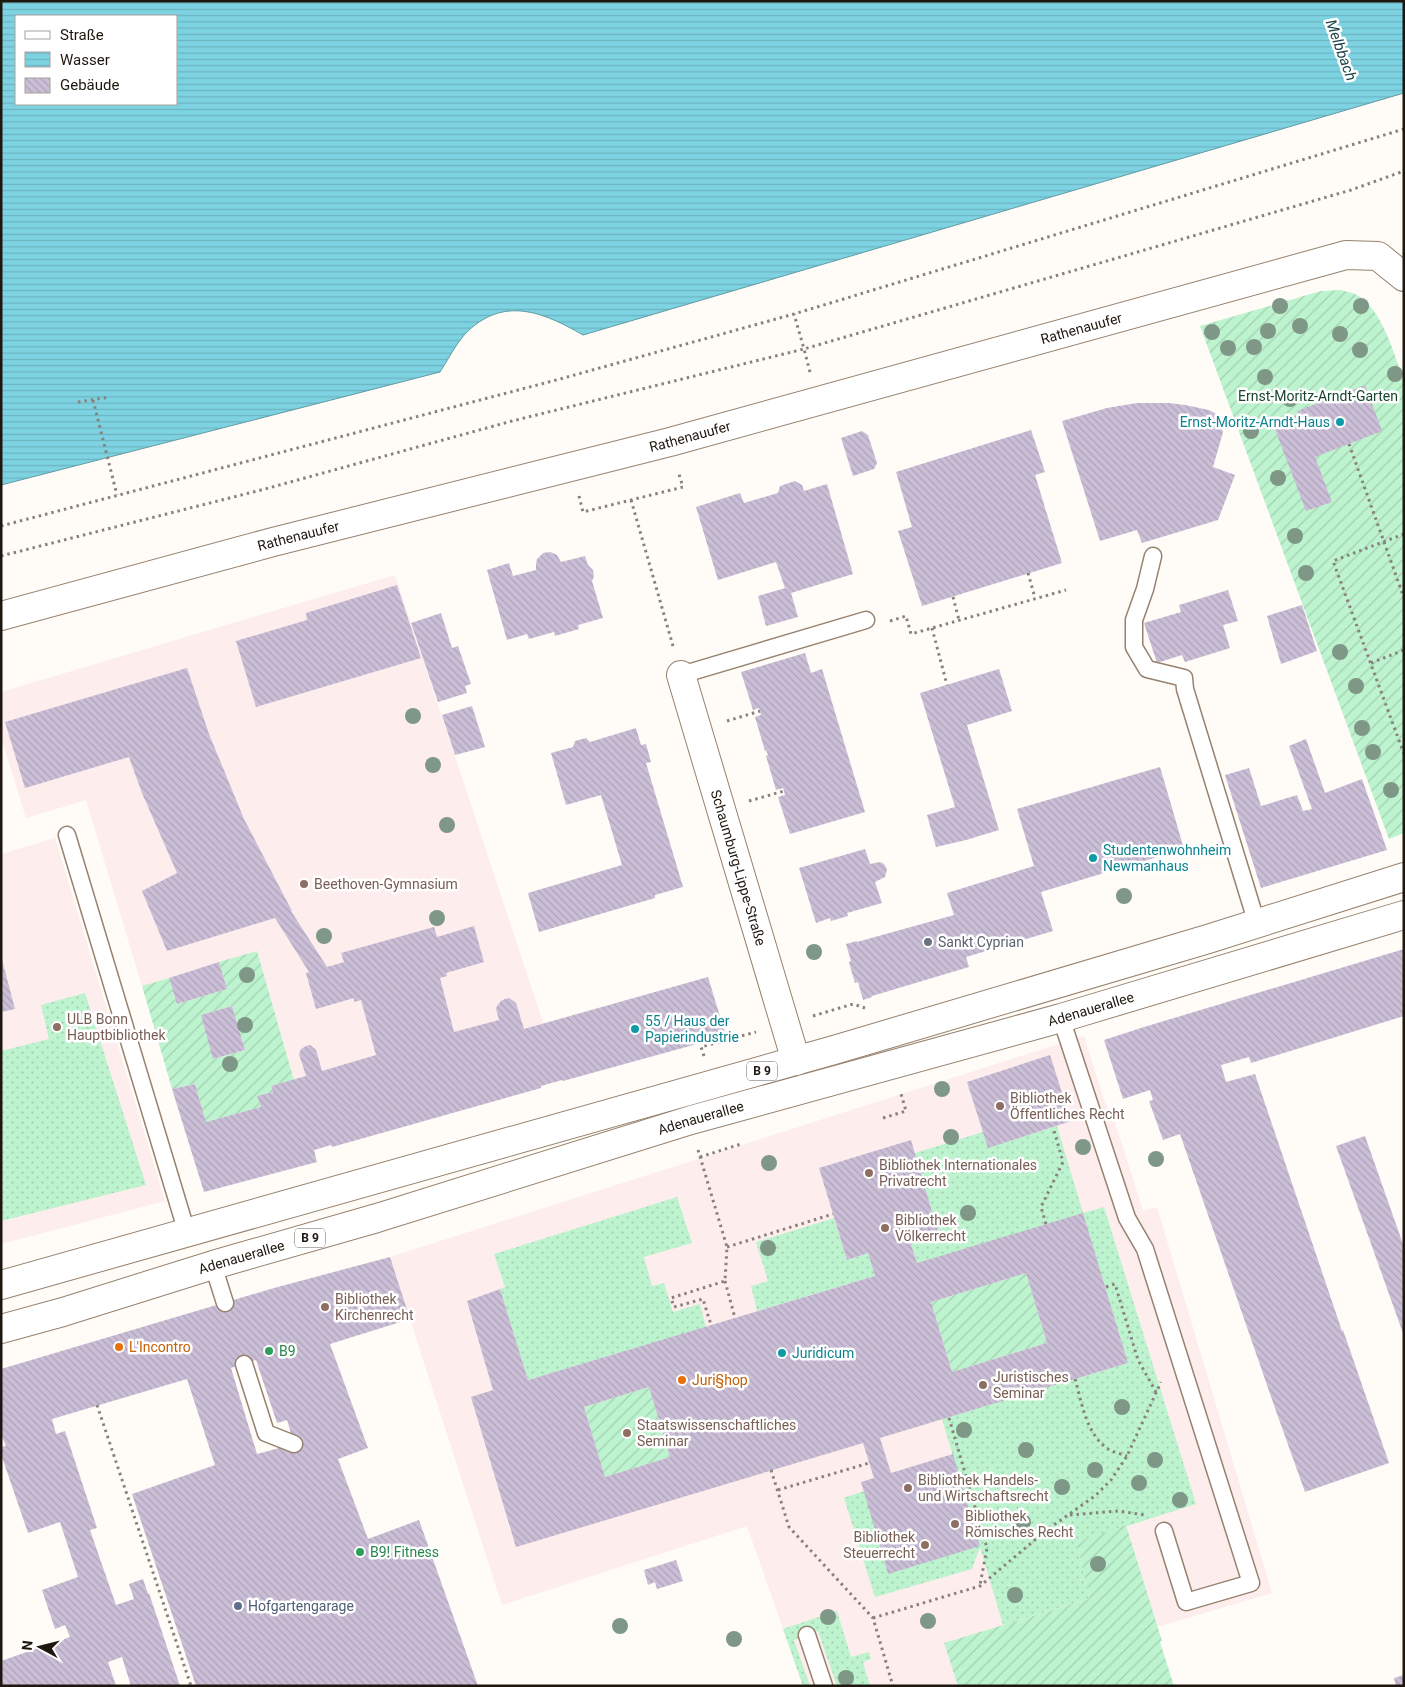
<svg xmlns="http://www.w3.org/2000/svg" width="1405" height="1687" viewBox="0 0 1405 1687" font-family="Roboto,sans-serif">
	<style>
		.education { fill: #fdedec }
		.grass { fill: url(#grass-dots) }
		.garden { fill: url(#garden-furrows); fill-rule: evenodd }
		.water { fill: url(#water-rules); stroke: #619ba3; fill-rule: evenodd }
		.building { fill: url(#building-back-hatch); fill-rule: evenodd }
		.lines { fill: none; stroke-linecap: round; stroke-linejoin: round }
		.lane-casing { stroke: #96826e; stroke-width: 19 }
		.street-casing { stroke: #96826e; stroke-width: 30 }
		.primary-casing { stroke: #96826e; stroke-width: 30 }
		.path { stroke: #88827c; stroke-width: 3; stroke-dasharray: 2.5 4; stroke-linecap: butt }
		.lane { stroke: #fff; stroke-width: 16 }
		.street { stroke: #fff; stroke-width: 28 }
		.primary { stroke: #fff; stroke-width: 28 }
		.tree { fill: #7f9787 }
		.culture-dot { fill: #0f9aa8; stroke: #fff; stroke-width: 2 }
		.education-dot { fill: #8d6e63; stroke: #fff; stroke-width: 2 }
		.worship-dot { fill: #6b7280; stroke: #fff; stroke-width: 2 }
		.food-dot { fill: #e8710a; stroke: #fff; stroke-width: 2 }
		.leisure-dot { fill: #2e9e5b; stroke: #fff; stroke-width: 2 }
		.service-dot { fill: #5c6f8a; stroke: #fff; stroke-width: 2 }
		.labels { text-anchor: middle; stroke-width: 5; stroke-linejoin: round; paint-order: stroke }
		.shield { fill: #fff; stroke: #625d57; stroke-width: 1 }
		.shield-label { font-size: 12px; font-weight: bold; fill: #1e170f }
		.street-label { font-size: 14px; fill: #1e170f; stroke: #fff }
		.park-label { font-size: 14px; fill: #17462c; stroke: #fff }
		.culture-label { font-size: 14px; fill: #0d838f; stroke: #fff; text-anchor: start }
		.education-label { font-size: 14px; fill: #785e54; stroke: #fff; text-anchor: start }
		.worship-label { font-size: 14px; fill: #5b616d; stroke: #fff; text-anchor: start }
		.food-label { font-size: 14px; fill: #c56008; stroke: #fff; text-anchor: start }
		.leisure-label { font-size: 14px; fill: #27864d; stroke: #fff; text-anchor: start }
		.service-label { font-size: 14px; fill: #4e5e75; stroke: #fff; text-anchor: start }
		.water-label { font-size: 15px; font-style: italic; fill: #1c444b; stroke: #fff }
	</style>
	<defs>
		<pattern id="grass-dots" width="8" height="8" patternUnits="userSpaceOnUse" patternTransform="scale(1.25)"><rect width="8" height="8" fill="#bdf3cf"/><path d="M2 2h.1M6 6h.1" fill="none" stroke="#a2d0b1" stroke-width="1.8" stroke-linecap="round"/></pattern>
		<pattern id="garden-furrows" width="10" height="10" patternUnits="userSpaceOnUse" patternTransform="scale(1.25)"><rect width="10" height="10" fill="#bdf3cf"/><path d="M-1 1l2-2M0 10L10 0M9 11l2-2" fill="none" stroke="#a2d0b1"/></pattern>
		<pattern id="water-rules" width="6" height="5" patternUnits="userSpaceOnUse" patternTransform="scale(1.25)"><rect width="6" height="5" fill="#7ed3e2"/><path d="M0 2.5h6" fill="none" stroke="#6cb4c1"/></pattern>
		<pattern id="building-back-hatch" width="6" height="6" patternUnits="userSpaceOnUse" patternTransform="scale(1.25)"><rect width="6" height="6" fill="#cbbfd8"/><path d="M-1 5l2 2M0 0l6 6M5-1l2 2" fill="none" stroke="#aea3b8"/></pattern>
	</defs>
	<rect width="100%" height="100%" fill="#fffbf6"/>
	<g class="education">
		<polygon points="395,575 562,1080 541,1086 541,1088 332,1147 331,1145 314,1150 257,951 142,986 86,800 26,818 1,737 1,692"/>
		<polygon points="55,838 165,1201 1,1244 1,854"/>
		<polygon points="1084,1036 1104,1100 1115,1123 1123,1147 1143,1211 1157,1207 1272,1593 1157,1627 1126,1525 1089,1599 944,1643 958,1686 803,1686 747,1526 502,1605 390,1257"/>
	</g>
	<g class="grass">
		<polygon points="85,993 146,1185 1,1221 1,1051 49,1039 41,1005"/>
		<polygon points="1057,1126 1083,1213 1104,1207 1196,1504 1077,1542 1089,1599 1003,1625 980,1547 972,1569 875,1597 844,1498 864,1491 980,1546 942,1419 1128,1363 1083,1214 917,1263 910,1241 938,1232 915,1153 983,1132 989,1147"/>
		<polygon points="677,1197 692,1243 644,1257 652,1286 664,1283 673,1312 700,1304 706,1327 528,1380 500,1289 505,1287 494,1254"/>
		<polygon points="834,1218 847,1260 868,1253 875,1276 757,1311 751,1286 768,1281 756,1242"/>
		<polygon points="837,1611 851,1657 869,1652 871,1659 863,1662 870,1686 837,1686 818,1631 794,1640 810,1686 803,1686 783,1629"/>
	</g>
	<g class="garden">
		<path d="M 1340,290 C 1344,291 1350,292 1355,294 C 1382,307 1393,353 1404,380 L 1404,833 L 1389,839 L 1200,326 L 1321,291 Z"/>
		<path d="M 257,951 L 294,1080 L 271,1086 L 273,1092 L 257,1096 L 261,1107 L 206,1122 L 195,1084 L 172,1089 L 142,986 L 169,978 L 177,1004 L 227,989 L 219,962 ZM 232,1006 L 245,1050 L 214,1059 L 201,1015 Z"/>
		<polygon points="1026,1273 1047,1343 952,1372 931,1302"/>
		<polygon points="649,1387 670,1457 605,1477 584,1407"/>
		<polygon points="1126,1525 1162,1641 1160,1642 1174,1686 958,1686 944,1643 1089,1599 1077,1542"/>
	</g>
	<path class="water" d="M 1,1 L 1404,1 L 1404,93 L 583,335 C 543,312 503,295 465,334 C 455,345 448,360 440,372 L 1,485 ZM 16,16 L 176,16 L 176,104 L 16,104 Z"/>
	<g class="building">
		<polygon points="1365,385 1382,431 1315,457 1332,502 1306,511 1273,424 1299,414 1297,411"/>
		<polygon points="1137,403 1169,403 1185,405 1209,410 1218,415 1223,432 1213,467 1235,475 1218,520 1142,543 1137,530 1100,541 1062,421 1107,408"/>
		<polygon points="1031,430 1045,472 1035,475 1062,563 922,606 898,531 912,527 896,472"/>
		<polygon points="862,431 868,435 877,463 874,469 853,476 841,438"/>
		<polygon points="795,481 802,485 804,491 827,484 853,574 791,593 798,617 766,626 758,596 789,587 785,588 776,562 718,580 696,507 740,493 744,503 778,493 780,486"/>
		<polygon points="550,552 557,555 561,562 585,556 588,565 593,570 594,576 592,581 603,618 578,625 579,629 555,636 554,632 529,639 527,634 507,640 487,570 509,563 513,576 536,570 536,564 537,559 543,553"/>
		<polygon points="397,585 421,658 256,707 236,641 307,620 306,613"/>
		<polygon points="1228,590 1238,621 1223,625 1230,648 1185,662 1182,655 1157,663 1144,623 1181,612 1179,605"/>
		<polygon points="1302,605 1317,651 1281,664 1267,616"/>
		<polygon points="441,613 452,648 458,646 471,684 465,686 467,693 438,702 411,623"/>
		<polygon points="805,653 811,673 822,669 865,812 790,834 778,797 785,795 784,791 783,788 776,790 766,756 768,755 766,750 765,751 755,717 761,715 759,708 753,710 741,672"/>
		<polygon points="187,668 209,734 244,819 292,911 291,911 327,967 344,962 341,953 434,927 437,937 474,926 484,962 446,973 447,976 440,978 454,1032 499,1020 496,1009 497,1006 501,1001 505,999 509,998 516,1003 524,1029 708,977 726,1036 563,1081 562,1080 541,1086 541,1088 332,1147 331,1145 314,1150 317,1162 204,1192 172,1089 195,1084 206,1122 261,1107 257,1096 273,1092 271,1086 306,1076 299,1054 301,1049 306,1046 310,1045 316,1050 322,1071 376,1055 361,1000 354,1002 354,998 316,1009 306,973 309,972 275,918 167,951 142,891 177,873 142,793 129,757 25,788 5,722"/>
		<polygon points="999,669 1012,711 967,725 999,830 966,840 936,847 927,815 955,807 920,693"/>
		<polygon points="472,706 485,747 455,755 442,715"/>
		<polygon points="636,728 641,745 646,744 651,762 646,763 683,887 655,895 655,898 539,932 528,893 622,865 601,795 566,805 551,753 573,747 575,741 586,738 590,742"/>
		<polygon points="1306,739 1325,793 1362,779 1387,850 1261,888 1225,775 1249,768 1261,806 1297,795 1303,811 1312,809 1289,746"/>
		<polygon points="1160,767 1184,849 1041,892 1053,931 966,957 969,967 872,996 872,997 863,1000 858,982 855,983 852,973 849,962 851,961 846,944 857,941 857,942 954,915 947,893 1034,866 1017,809"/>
		<polygon points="865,849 870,864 880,862 884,864 887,869 885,877 875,882 882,903 847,913 848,916 831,921 830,918 816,923 799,868"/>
		<polygon points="1404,949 1404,1016 1251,1063 1249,1057 1221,1065 1226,1082 1255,1074 1342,1331 1343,1330 1389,1463 1305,1492 1276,1411 1180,1134 1163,1140 1149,1101 1153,1100 1150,1090 1123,1099 1104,1040 1144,1027"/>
		<polygon points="1,956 15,1009 1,1012"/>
		<polygon points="219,962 227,989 177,1004 169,978"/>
		<polygon points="232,1006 245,1050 213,1059 201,1015"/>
		<polygon points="1050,1055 1071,1121 988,1148 967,1082"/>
		<polygon points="1365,1136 1404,1247 1404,1336 1336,1146"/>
		<path d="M 911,1140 L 938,1232 L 910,1241 L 917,1263 L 1083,1213 L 1128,1363 L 880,1438 L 891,1473 L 953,1454 L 980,1546 L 888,1574 L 861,1482 L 874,1478 L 863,1443 L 516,1547 L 471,1397 L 493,1390 L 467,1301 L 500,1289 L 528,1380 L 875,1276 L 868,1253 L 847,1260 L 819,1168 ZM 1026,1273 L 1047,1343 L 952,1372 L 931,1302 ZM 649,1387 L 670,1457 L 605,1477 L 584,1407 Z"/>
		<path d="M 390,1257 L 410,1319 L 330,1344 L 368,1448 L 338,1459 L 368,1539 L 419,1520 L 478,1686 L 196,1686 L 132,1494 L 215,1465 L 187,1379 L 52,1419 L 56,1434 L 65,1431 L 97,1528 L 90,1530 L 116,1605 L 134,1599 L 129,1584 L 143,1579 L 148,1594 L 149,1593 L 180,1686 L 131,1686 L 122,1657 L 108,1662 L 116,1686 L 1,1686 L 1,1661 L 70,1637 L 65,1625 L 55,1629 L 42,1590 L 78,1577 L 60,1522 L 28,1533 L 1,1454 L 1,1447 L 6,1446 L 1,1434 L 1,1369 L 274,1288 ZM 256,1360 L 277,1423 L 287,1420 L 294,1444 L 257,1454 L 231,1368 Z"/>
		<polygon points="676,1560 683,1581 657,1589 655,1582 648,1585 644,1570"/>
		<polygon points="1404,1675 1404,1686 1396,1686 1394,1678"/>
	</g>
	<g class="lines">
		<defs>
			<g id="lane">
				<polyline points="1153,556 1145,589 1134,620 1134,647 1147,669 1184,678 1185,689 1257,924"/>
				<polyline points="681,675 866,620"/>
				<polyline points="67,835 187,1233"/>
				<polyline points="1061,1018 1127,1218 1145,1249 1251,1583 1186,1602 1164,1531"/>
				<polyline points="213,1265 225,1303"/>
				<polyline points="244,1364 266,1433 294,1444"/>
				<polyline points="807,1635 824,1686"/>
			</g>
			<g id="street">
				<path id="s1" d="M 1,616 L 273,542 L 670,442 L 1346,255 L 1378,256 L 1404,277"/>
				<path id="s2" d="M 681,675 L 796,1061"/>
			</g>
			<g id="primary">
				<polyline points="1,1285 834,1050 1208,939 1404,877"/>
				<path id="s3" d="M 1,1329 L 63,1312 L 213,1265 L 377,1218 L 691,1120 L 1061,1018 L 1404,915"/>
			</g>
		</defs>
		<use href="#lane" class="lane-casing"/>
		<use href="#street" class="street-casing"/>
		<use href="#primary" class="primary-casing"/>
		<g class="path">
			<polyline points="810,372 804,349 1351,190 1404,171"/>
			<polyline points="93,400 117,495"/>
			<polyline points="78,402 110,397"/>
			<polyline points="1349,444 1404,598"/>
			<polyline points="579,496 583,512 683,487 678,471"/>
			<polyline points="631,500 673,646"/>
			<polyline points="1,526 560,379 794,314 1404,129"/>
			<polyline points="1404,534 1333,561 1404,754"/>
			<polyline points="1,556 265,489 512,421 804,349 794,314"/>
			<polyline points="1028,573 1035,598"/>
			<polyline points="953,597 959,620"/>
			<polyline points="890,621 906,616 911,634 1066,590"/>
			<polyline points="932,628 947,685"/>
			<polyline points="1371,663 1404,650"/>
			<polyline points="727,721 760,711"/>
			<polyline points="749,801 784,791"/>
			<polyline points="813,1016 853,1004 865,1008"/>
			<polyline points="704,1056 701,1047 756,1032"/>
			<polyline points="883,1118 906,1111 901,1094"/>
			<polyline points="698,1150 727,1247 725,1281 671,1298 674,1307 703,1299 711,1325"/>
			<polyline points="700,1157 741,1144"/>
			<polyline points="1046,1224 1041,1207 1063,1162 1053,1127"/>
			<polyline points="727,1247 833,1214"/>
			<polyline points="725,1281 735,1318"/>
			<polyline points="1106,1287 1115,1284 1138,1360 1156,1392"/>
			<path d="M 1075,1379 C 1082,1403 1086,1434 1108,1449 C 1113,1452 1121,1454 1127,1456"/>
			<polyline points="97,1405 191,1686"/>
			<polyline points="949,1418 987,1548 980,1585"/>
			<polyline points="771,1470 789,1527 873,1618 893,1686"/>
			<polyline points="778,1490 869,1463"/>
			<polyline points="1070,1515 1118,1511 1145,1515"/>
			<polyline points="873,1618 980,1586 1048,1529 1095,1496 1111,1480 1127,1456 1161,1382"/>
		</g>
		<use href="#lane" class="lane"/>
		<use href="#street" class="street"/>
		<use href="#primary" class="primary"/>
	</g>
	<g class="tree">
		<circle cx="1280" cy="306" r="8"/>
		<circle cx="1361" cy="306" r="8"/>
		<circle cx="1300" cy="326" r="8"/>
		<circle cx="1268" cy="331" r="8"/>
		<circle cx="1212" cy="332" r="8"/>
		<circle cx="1340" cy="334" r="8"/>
		<circle cx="1254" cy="347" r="8"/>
		<circle cx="1228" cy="348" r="8"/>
		<circle cx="1360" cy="350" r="8"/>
		<circle cx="1395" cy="374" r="8"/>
		<circle cx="1265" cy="377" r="8"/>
		<circle cx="1290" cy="399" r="8"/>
		<circle cx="1251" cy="431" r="8"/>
		<circle cx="1278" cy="478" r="8"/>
		<circle cx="1295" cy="536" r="8"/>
		<circle cx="1306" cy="573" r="8"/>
		<circle cx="1340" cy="652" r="8"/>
		<circle cx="1356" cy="686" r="8"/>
		<circle cx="413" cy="716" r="8"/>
		<circle cx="1362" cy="728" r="8"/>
		<circle cx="1373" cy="752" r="8"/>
		<circle cx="433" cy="765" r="8"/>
		<circle cx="1391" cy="790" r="8"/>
		<circle cx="447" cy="825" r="8"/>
		<circle cx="1124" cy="896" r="8"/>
		<circle cx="437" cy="918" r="8"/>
		<circle cx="324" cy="936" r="8"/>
		<circle cx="814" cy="952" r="8"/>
		<circle cx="247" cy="975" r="8"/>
		<circle cx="245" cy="1025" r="8"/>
		<circle cx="230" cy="1064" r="8"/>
		<circle cx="942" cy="1089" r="8"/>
		<circle cx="951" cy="1137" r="8"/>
		<circle cx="1083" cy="1147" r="8"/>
		<circle cx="1156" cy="1159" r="8"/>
		<circle cx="769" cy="1163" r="8"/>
		<circle cx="968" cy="1213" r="8"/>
		<circle cx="768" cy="1248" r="8"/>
		<circle cx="1122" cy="1407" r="8"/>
		<circle cx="964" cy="1430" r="8"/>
		<circle cx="1026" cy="1450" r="8"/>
		<circle cx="1155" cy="1460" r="8"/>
		<circle cx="1095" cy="1470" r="8"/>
		<circle cx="1139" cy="1483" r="8"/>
		<circle cx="1062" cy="1487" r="8"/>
		<circle cx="1180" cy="1500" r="8"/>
		<circle cx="1023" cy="1522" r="8"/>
		<circle cx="1098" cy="1564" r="8"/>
		<circle cx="1015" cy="1595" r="8"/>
		<circle cx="828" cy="1617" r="8"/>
		<circle cx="928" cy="1621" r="8"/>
		<circle cx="620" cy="1626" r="8"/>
		<circle cx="734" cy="1639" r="8"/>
		<circle cx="846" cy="1678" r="8"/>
	</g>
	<g class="culture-dot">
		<circle cx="1340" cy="422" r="5"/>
		<circle cx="1093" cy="858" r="5"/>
		<circle cx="635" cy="1029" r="5"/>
		<circle cx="782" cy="1353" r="5"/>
	</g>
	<g class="education-dot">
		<circle cx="304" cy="884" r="5"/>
		<circle cx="57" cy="1027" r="5"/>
		<circle cx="1000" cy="1106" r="5"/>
		<circle cx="869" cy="1173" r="5"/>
		<circle cx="885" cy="1228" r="5"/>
		<circle cx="325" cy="1307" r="5"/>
		<circle cx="983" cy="1385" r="5"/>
		<circle cx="627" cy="1433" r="5"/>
		<circle cx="908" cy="1488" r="5"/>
		<circle cx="955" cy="1524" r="5"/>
		<circle cx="925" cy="1545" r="5"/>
	</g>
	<circle class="worship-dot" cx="928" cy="942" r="5"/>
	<g class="food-dot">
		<circle cx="119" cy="1347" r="5"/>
		<circle cx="682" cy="1380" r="5"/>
	</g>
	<g class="leisure-dot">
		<circle cx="269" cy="1351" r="5"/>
		<circle cx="360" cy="1552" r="5"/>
	</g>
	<circle class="service-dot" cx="238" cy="1606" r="5"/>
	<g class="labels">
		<g class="shield">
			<rect x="747" y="1061.5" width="30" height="19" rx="4"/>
			<rect x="295" y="1228.5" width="30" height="19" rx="4"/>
		</g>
		<g class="shield-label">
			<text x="762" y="1075">B 9</text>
			<text x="310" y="1242">B 9</text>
		</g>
		<g class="street-label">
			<text dy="5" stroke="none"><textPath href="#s1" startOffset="1118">Rathenauufer</textPath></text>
			<text dy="5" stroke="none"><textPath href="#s1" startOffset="712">Rathenauufer</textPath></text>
			<text dy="5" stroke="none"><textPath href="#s1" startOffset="308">Rathenauufer</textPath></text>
			<text dy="5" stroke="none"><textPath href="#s2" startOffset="201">Schaumburg-Lippe-Straße</textPath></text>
			<text dy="5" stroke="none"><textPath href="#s3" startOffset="1136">Adenauerallee</textPath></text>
			<text dy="5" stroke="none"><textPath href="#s3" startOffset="731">Adenauerallee</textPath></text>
			<text dy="5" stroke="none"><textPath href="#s3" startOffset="251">Adenauerallee</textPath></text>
		</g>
		<g class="park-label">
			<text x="1318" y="401">Ernst-Moritz-Arndt-Garten</text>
		</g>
		<g class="culture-label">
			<text x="1330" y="427" text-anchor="end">Ernst-Moritz-Arndt-Haus</text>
			<text x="1103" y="855">Studentenwohnheim<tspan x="1103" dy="16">Newmanhaus</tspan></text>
			<text x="645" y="1026">55 / Haus der<tspan x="645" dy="16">Papierindustrie</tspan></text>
			<text x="792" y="1358">Juridicum</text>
		</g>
		<g class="education-label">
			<text x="314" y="889">Beethoven-Gymnasium</text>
			<text x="67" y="1024">ULB Bonn<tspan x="67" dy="16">Hauptbibliothek</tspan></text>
			<text x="1010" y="1103">Bibliothek<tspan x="1010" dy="16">Öffentliches Recht</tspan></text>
			<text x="879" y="1170">Bibliothek Internationales<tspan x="879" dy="16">Privatrecht</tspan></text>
			<text x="895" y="1225">Bibliothek<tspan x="895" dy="16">Völkerrecht</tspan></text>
			<text x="335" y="1304">Bibliothek<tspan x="335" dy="16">Kirchenrecht</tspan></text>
			<text x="993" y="1382">Juristisches<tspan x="993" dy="16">Seminar</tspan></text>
			<text x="637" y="1430">Staatswissenschaftliches<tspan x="637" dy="16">Seminar</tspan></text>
			<text x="918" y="1485">Bibliothek Handels-<tspan x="918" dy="16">und Wirtschaftsrecht</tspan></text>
			<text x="965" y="1521">Bibliothek<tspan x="965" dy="16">Römisches Recht</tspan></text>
			<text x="915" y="1542" text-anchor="end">Bibliothek<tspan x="915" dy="16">Steuerrecht</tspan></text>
		</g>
		<g class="worship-label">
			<text x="938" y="947">Sankt Cyprian</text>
		</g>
		<g class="food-label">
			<text x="129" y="1352">L'Incontro</text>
			<text x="692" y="1385">Juri§hop</text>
		</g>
		<g class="leisure-label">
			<text x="279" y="1356">B9</text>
			<text x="370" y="1557">B9! Fitness</text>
		</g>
		<g class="service-label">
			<text x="248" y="1611">Hofgartengarage</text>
		</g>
		<g class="water-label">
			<text transform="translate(1341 50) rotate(70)" y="5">Melbbach</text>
		</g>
	</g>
	<rect width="1405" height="1687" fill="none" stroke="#1e170f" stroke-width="5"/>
	<rect x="15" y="15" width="162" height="90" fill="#ffffff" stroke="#a5a29f"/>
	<rect x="25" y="31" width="25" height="8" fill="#ffffff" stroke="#a5a29f"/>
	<text x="60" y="40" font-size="15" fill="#1e170f">Straße</text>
	<rect x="25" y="52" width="25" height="15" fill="url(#water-rules)" stroke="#a5a29f"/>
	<text x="60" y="65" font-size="15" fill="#1e170f">Wasser</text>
	<rect x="25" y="78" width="25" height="15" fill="url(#building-back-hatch)" stroke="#a5a29f"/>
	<text x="60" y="90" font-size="15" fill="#1e170f">Gebäude</text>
	<g transform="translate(40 1647) rotate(277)" stroke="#ffffff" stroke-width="4" paint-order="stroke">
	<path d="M0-4L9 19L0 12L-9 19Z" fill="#1e170f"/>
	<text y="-8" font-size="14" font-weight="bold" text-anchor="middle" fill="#1e170f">N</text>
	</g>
</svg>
